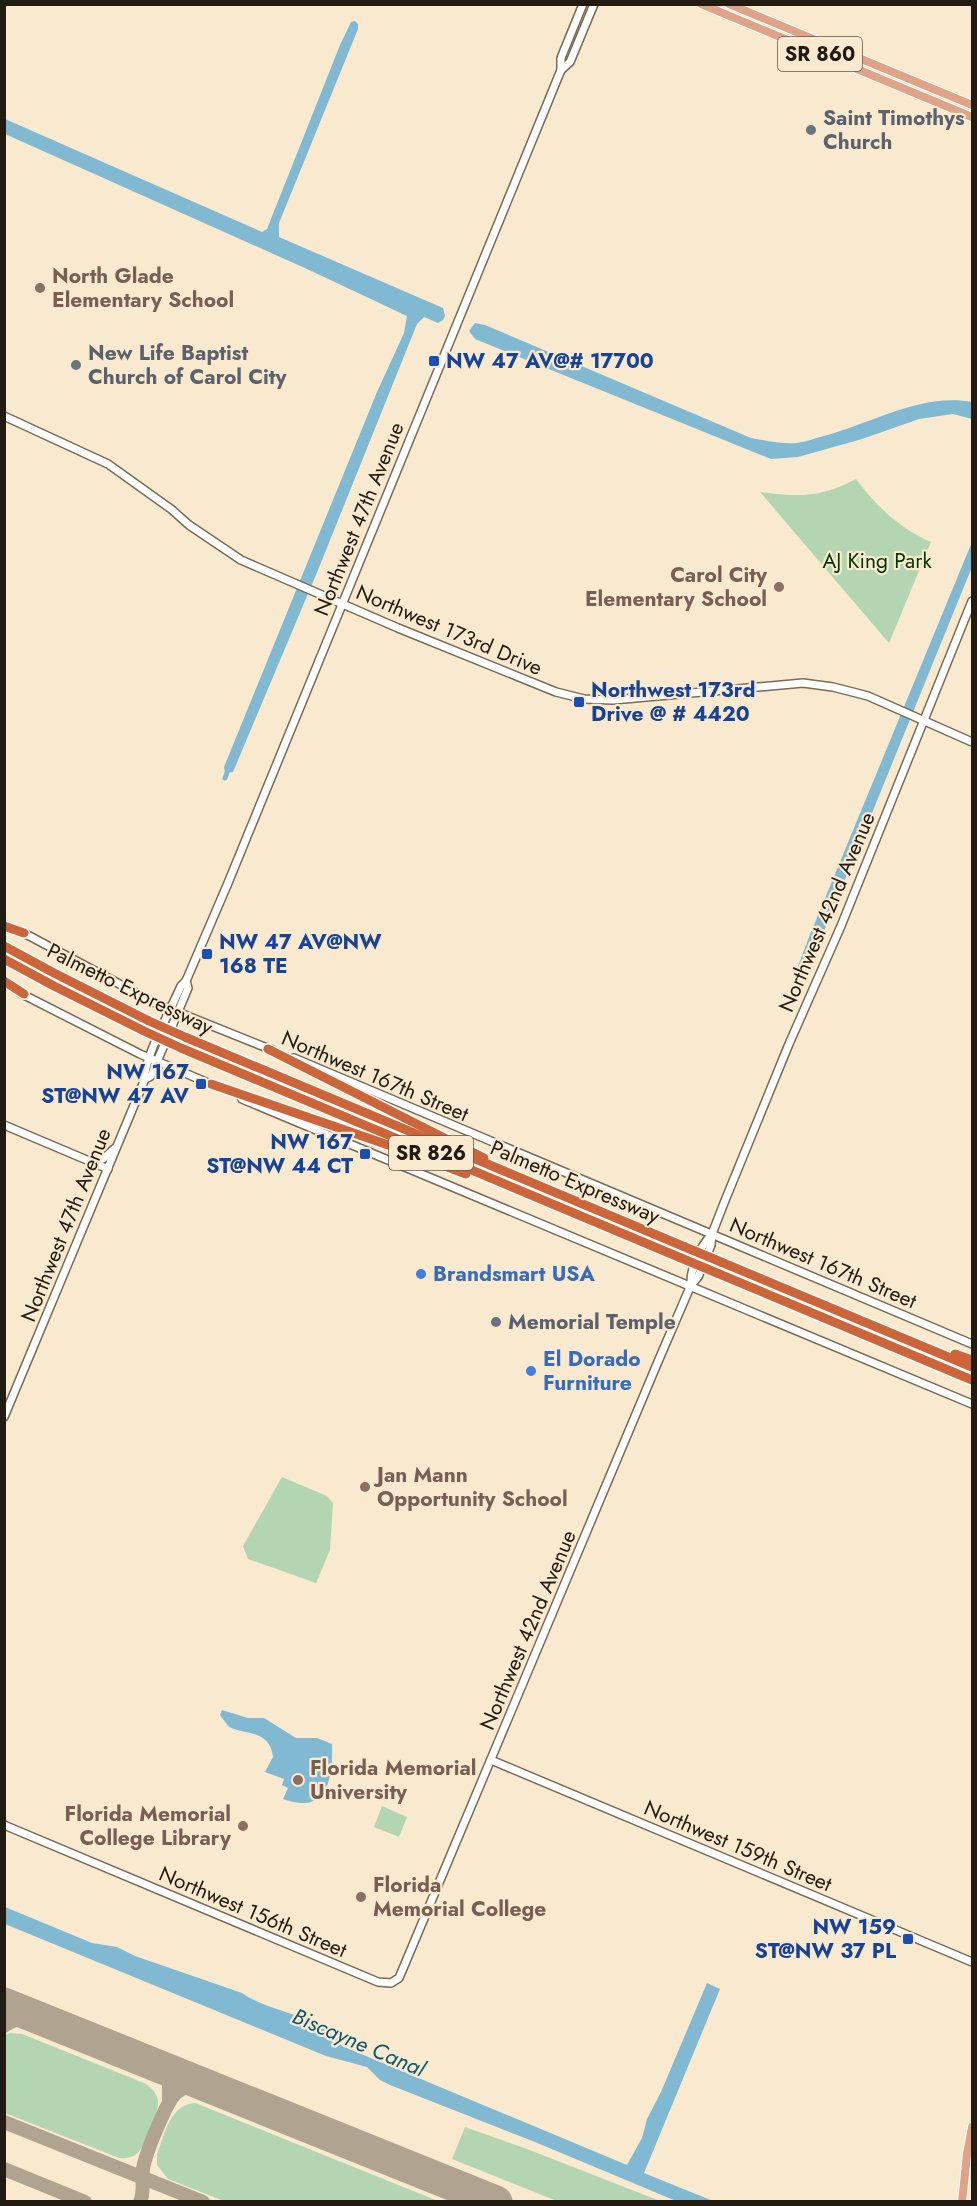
<svg xmlns="http://www.w3.org/2000/svg" width="977" height="2206" viewBox="0 0 977 2206" font-family="Jost,sans-serif">
	<style>
		.green { fill: #b4d5b1 }
		.water { fill: #81b9d2 }
		.lines { fill: none; stroke-linecap: round; stroke-linejoin: round }
		.canal { stroke: #81b9d2; stroke-width: 5 }
		.taxiway { stroke: #b0a490; stroke-width: 14 }
		.runway { stroke: #b0a490; stroke-width: 33 }
		.secondary-casing { stroke: #796b54; stroke-width: 10 }
		.primary-casing { stroke: #fff; stroke-width: 10 }
		.highway-casing { stroke: #fff; stroke-width: 12 }
		.secondary { stroke: #fff; stroke-width: 7 }
		.primary { stroke: #e0a388; stroke-width: 8 }
		.highway { stroke: #cc6539; stroke-width: 9 }
		.highway-bridge-casing { stroke: #fff; stroke-width: 12; stroke-linecap: butt }
		.highway-bridge { stroke: #cc6539; stroke-width: 9 }
		.worship-dot { fill: #6b7280; stroke: #f9e9cf; stroke-width: 2 }
		.education-dot { fill: #8d6e63; stroke: #f9e9cf; stroke-width: 2 }
		.transit-dot { fill: #1a4fb4; stroke: #f9e9cf; stroke-width: 2 }
		.shop-dot { fill: #3f7fe0; stroke: #f9e9cf; stroke-width: 2 }
		.labels { text-anchor: middle; stroke-width: 4.5; stroke-linejoin: round; paint-order: stroke }
		.shield { fill: #f9e9cf; stroke: #62594b; stroke-width: 1.5 }
		.shield-label { font-size: 20px; font-weight: bold; fill: #211b12 }
		.worship-label { font-size: 21px; font-weight: bold; fill: #5b616d; stroke: #f9e9cf; text-anchor: start }
		.education-label { font-size: 21px; font-weight: bold; fill: #785e54; stroke: #f9e9cf; text-anchor: start }
		.transit-label { font-size: 21px; font-weight: bold; fill: #164399; stroke: #f9e9cf; text-anchor: start }
		.street-label { font-size: 21px; fill: #211b12; stroke: #f9e9cf }
		.park-label { font-size: 21px; fill: #003400; stroke: #f9e9cf }
		.shop-label { font-size: 21px; font-weight: bold; fill: #366cbe; stroke: #f9e9cf; text-anchor: start }
		.water-label { font-size: 22px; font-style: italic; fill: #0a5670; stroke: #f9e9cf }
	</style>
	<rect width="100%" height="100%" fill="#f9e9cf"/>
	<g class="green">
		<path d="M 856,479 C 876,506 899,528 931,542 L 889,643 L 760,492 C 800,497 819,498 856,479 Z"/>
		<polygon points="282,1477 327,1496 333,1503 330,1550 316,1583 248,1559 243,1546"/>
		<polygon points="382,1806 407,1817 399,1837 374,1827"/>
		<path d="M 10,2033 L 22,2034 L 144,2083 C 151,2087 157,2093 158,2101 C 160,2108 145,2144 140,2150 C 136,2157 126,2159 119,2158 L 5,2113 L 5,2035 Z"/>
		<path d="M 194,2103 L 198,2104 L 438,2201 L 224,2201 L 168,2179 L 157,2165 L 157,2154 C 165,2134 170,2105 194,2103 Z"/>
		<polygon points="465,2127 527,2149 660,2201 557,2201 452,2159"/>
	</g>
	<g class="water">
		<polygon points="355,21 358,24 358,29 279,223 279,237 443,308 445,316 443,320 438,323 424,317 417,324 318,570 233,772 225,773 224,767 377,392 404,333 407,316 307,269 5,134 5,119 262,232 267,229 340,45 351,22"/>
		<path d="M 475,323 L 485,325 L 751,438 C 767,441 781,444 797,443 C 806,442 815,438 824,436 C 873,423 921,393 972,402 L 972,419 L 953,414 L 919,419 L 862,439 L 798,457 L 771,459 L 475,339 L 469,331 Z"/>
		<polygon points="972,542 972,567 824,931 804,977 800,978 795,974 809,937"/>
		<path d="M 222,1710 L 248,1718 L 264,1718 L 296,1738 L 317,1738 L 332,1744 C 333,1777 328,1816 283,1799 L 288,1788 L 282,1785 L 284,1779 L 265,1772 L 273,1757 C 270,1730 246,1735 229,1727 L 220,1715 Z"/>
		<path d="M 5,1907 L 92,1943 L 117,1947 L 135,1956 L 242,1993 C 273,2015 320,2013 342,2046 L 627,2165 L 642,2138 L 647,2119 L 661,2092 L 707,1983 L 720,1989 L 644,2173 L 713,2201 L 676,2201 L 535,2142 L 390,2085 L 380,2080 L 367,2067 L 326,2056 L 5,1924 Z"/>
	</g>
	<g class="lines">
		<polyline class="canal" points="225,778 229,767"/>
		<g class="taxiway">
			<path d="M 4,2026 C 19,2016 31,2015 47,2021"/>
			<polyline points="157,2065 169,2083 169,2102"/>
			<polyline points="4,2122 203,2202"/>
			<polyline points="4,2169 85,2202"/>
			<path d="M 140,2202 C 145,2191 141,2181 143,2169 C 145,2155 166,2102 176,2093 C 185,2085 196,2084 207,2085"/>
		</g>
		<polyline class="runway" points="4,2004 496,2202"/>
		<defs>
			<g id="secondary">
				<polyline points="561,70 561,58 583,4"/>
				<polyline points="4,416 108,464 171,509 189,525 241,560 398,628 556,692 584,699 613,700 803,683 833,687 868,696 972,742"/>
				<polyline points="22,932 155,1003 272,1050"/>
				<polyline points="20,993 140,1054 213,1085"/>
				<polyline points="294,1058 972,1344"/>
				<polyline points="145,1079 151,1076 188,988 186,981"/>
				<polyline points="242,1099 972,1404"/>
				<polyline points="4,1125 108,1169"/>
				<polyline points="90,1162 103,1159 114,1149"/>
				<path d="M 691,1285 C 690,1268 700,1247 712,1234"/>
				<path d="M 4,1417 L 145,1079 C 142,1062 173,1005 181,986 L 186,981 L 228,883 L 561,70 L 570,62 L 594,4"/>
				<polyline points="491,1760 972,1962"/>
				<polyline points="4,1825 378,1982 391,1983 399,1978 657,1364 691,1285 698,1277 711,1245 712,1234 724,1203 789,1044 841,926 972,601"/>
			</g>
			<g id="primary">
				<polyline points="701,4 972,117"/>
				<polyline points="729,4 972,105"/>
				<polyline points="962,2202 967,2154 972,2127"/>
			</g>
			<g id="highway">
				<polyline points="4,926 24,933"/>
				<polyline points="4,946 54,973 149,1021"/>
				<polyline points="4,959 54,986 144,1031"/>
				<polyline points="4,981 24,994"/>
				<polyline points="185,1037 685,1247"/>
				<polyline points="181,1048 681,1258"/>
				<polyline points="268,1049 484,1158"/>
				<polyline points="211,1084 397,1148 466,1174"/>
				<polyline points="721,1262 972,1367"/>
				<polyline points="717,1273 972,1380"/>
				<polyline points="955,1354 972,1360"/>
			</g>
		</defs>
		<use href="#secondary" class="secondary-casing"/>
		<use href="#primary" class="primary-casing"/>
		<use href="#highway" class="highway-casing"/>
		<use href="#secondary" class="secondary"/>
		<use href="#primary" class="primary"/>
		<use href="#highway" class="highway"/>
		<defs>
			<g id="highway-bridge">
				<polyline points="149,1021 185,1037"/>
				<polyline points="144,1031 181,1048"/>
				<polyline points="685,1247 721,1262"/>
				<polyline points="681,1258 717,1273"/>
			</g>
		</defs>
		<use href="#highway-bridge" class="highway-bridge-casing"/>
		<use href="#highway-bridge" class="highway-bridge"/>
	</g>
	<g class="worship-dot">
		<circle cx="811" cy="130" r="6"/>
		<circle cx="76" cy="365" r="6"/>
		<circle cx="496" cy="1322" r="6"/>
	</g>
	<g class="education-dot">
		<circle cx="40" cy="288" r="6"/>
		<circle cx="779" cy="587" r="6"/>
		<circle cx="365" cy="1487" r="6"/>
		<circle cx="298" cy="1780" r="6"/>
		<circle cx="243" cy="1826" r="6"/>
		<circle cx="361" cy="1897" r="6"/>
	</g>
	<g class="transit-dot">
		<rect x="428" y="355" width="12" height="12" rx="3"/>
		<rect x="573" y="696" width="12" height="12" rx="3"/>
		<rect x="201" y="948" width="12" height="12" rx="3"/>
		<rect x="195" y="1078" width="12" height="12" rx="3"/>
		<rect x="359" y="1148" width="12" height="12" rx="3"/>
		<rect x="902" y="1933" width="12" height="12" rx="3"/>
	</g>
	<g class="shop-dot">
		<circle cx="421" cy="1274" r="6"/>
		<circle cx="531" cy="1371" r="6"/>
	</g>
	<g class="labels">
		<g class="shield">
			<rect x="778" y="37" width="84" height="34" rx="4.5"/>
			<rect x="389" y="1136" width="84" height="34" rx="4.5"/>
		</g>
		<g class="shield-label">
			<text x="820" y="61">SR 860</text>
			<text x="431" y="1160">SR 826</text>
		</g>
		<g class="worship-label">
			<text x="823" y="125">Saint Timothys<tspan x="823" dy="24">Church</tspan></text>
			<text x="88" y="360">New Life Baptist<tspan x="88" dy="24">Church of Carol City</tspan></text>
			<text x="508" y="1329">Memorial Temple</text>
		</g>
		<g class="education-label">
			<text x="52" y="283">North Glade<tspan x="52" dy="24">Elementary School</tspan></text>
			<text x="767" y="582" text-anchor="end">Carol City<tspan x="767" dy="24">Elementary School</tspan></text>
			<text x="377" y="1482">Jan Mann<tspan x="377" dy="24">Opportunity School</tspan></text>
			<text x="310" y="1775">Florida Memorial<tspan x="310" dy="24">University</tspan></text>
			<text x="231" y="1821" text-anchor="end">Florida Memorial<tspan x="231" dy="24">College Library</tspan></text>
			<text x="373" y="1892">Florida<tspan x="373" dy="24">Memorial College</tspan></text>
		</g>
		<g class="transit-label">
			<text x="446" y="368">NW 47 AV@# 17700</text>
			<text x="591" y="697">Northwest 173rd<tspan x="591" dy="24">Drive @ # 4420</tspan></text>
			<text x="219" y="949">NW 47 AV@NW<tspan x="219" dy="24">168 TE</tspan></text>
			<text x="189" y="1079" text-anchor="end">NW 167<tspan x="189" dy="24">ST@NW 47 AV</tspan></text>
			<text x="353" y="1149" text-anchor="end">NW 167<tspan x="353" dy="24">ST@NW 44 CT</tspan></text>
			<text x="896" y="1934" text-anchor="end">NW 159<tspan x="896" dy="24">ST@NW 37 PL</tspan></text>
		</g>
		<g class="street-label">
			<text transform="translate(359 519) rotate(-68)" y="7">Northwest 47th Avenue</text>
			<text transform="translate(449 630) rotate(23)" y="7">Northwest 173rd Drive</text>
			<text transform="translate(827 912) rotate(-67)" y="7">Northwest 42nd Avenue</text>
			<text transform="translate(130 989) rotate(26)" y="7">Palmetto Expressway</text>
			<text transform="translate(375 1076) rotate(23)" y="7">Northwest 167th Street</text>
			<text transform="translate(575 1182) rotate(23)" y="7">Palmetto Expressway</text>
			<text transform="translate(66 1225) rotate(-68)" y="7">Northwest 47th Avenue</text>
			<text transform="translate(823 1263) rotate(23)" y="7">Northwest 167th Street</text>
			<text transform="translate(528 1630) rotate(-67)" y="7">Northwest 42nd Avenue</text>
			<text transform="translate(738 1846) rotate(23)" y="7">Northwest 159th Street</text>
			<text transform="translate(253 1912) rotate(23)" y="7">Northwest 156th Street</text>
		</g>
		<g class="park-label">
			<text x="877" y="568">AJ King Park</text>
		</g>
		<g class="shop-label">
			<text x="433" y="1281">Brandsmart USA</text>
			<text x="543" y="1366">El Dorado<tspan x="543" dy="24">Furniture</tspan></text>
		</g>
		<g class="water-label">
			<text transform="translate(359 2042) rotate(23)" y="8">Biscayne Canal</text>
		</g>
	</g>
	<rect width="977" height="2206" fill="none" stroke="#211b12" stroke-width="12"/>
</svg>
